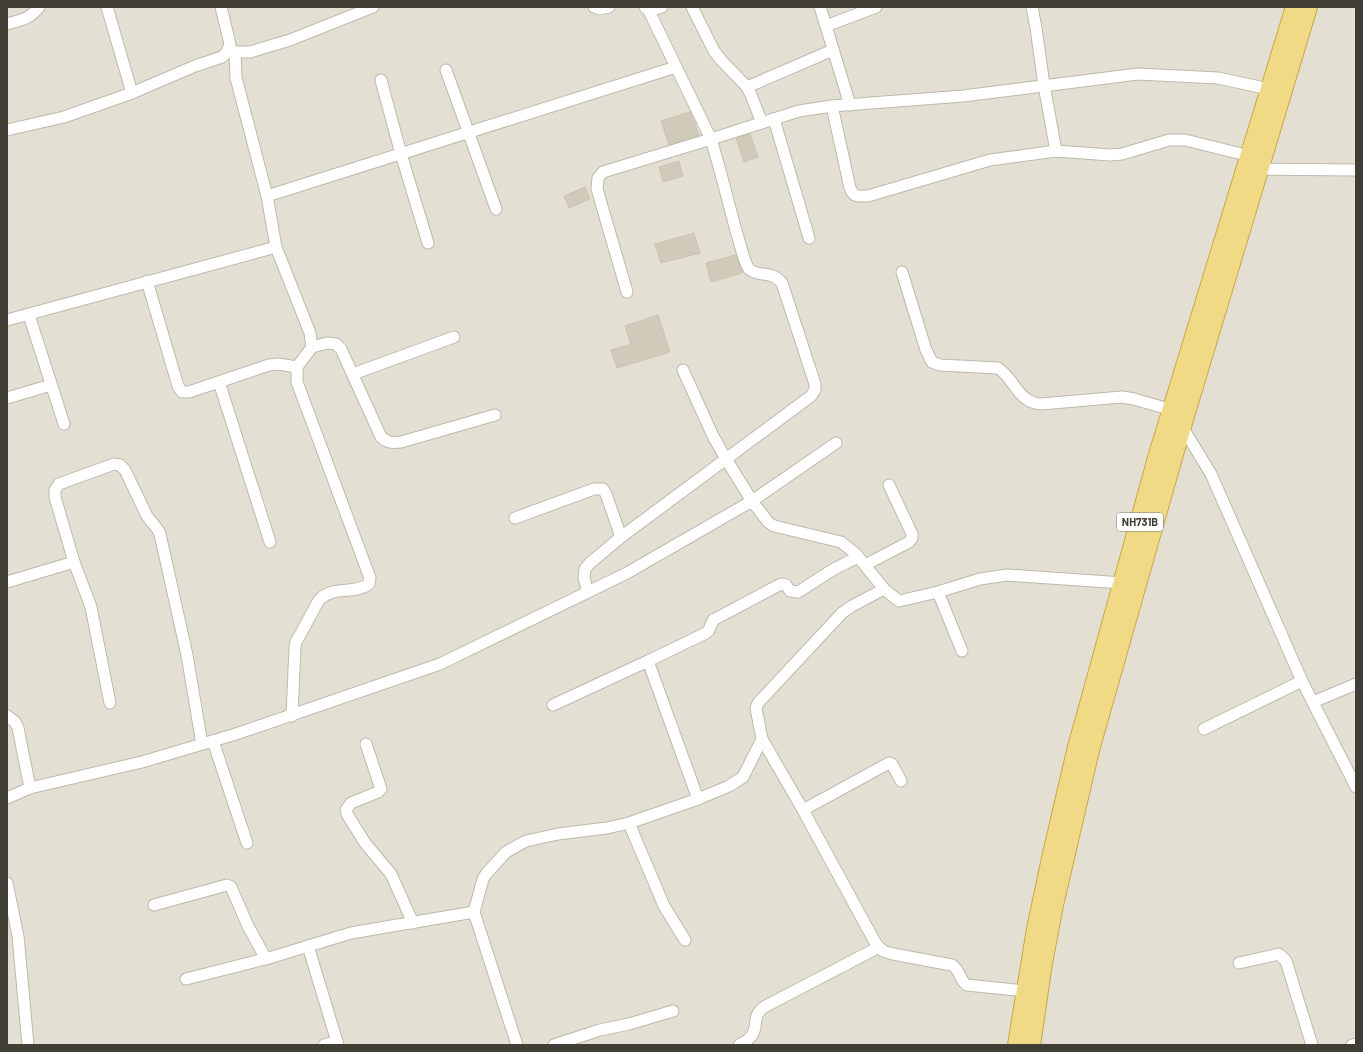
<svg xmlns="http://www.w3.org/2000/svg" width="1363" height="1052" viewBox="0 0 1363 1052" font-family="Barlow,sans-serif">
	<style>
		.residential { fill: #e3e0d3 }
		.building { fill: #d0cabb; stroke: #cac3af }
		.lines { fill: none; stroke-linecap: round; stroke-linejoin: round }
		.minor-casing { stroke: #bdb9ab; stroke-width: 13 }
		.trunk-casing { stroke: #caa844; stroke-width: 20 }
		.minor { stroke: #fff; stroke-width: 11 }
		.trunk { stroke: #f0da86; stroke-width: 18 }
		.labels { text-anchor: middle; stroke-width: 4; stroke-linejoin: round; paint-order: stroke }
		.shield { fill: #fff; stroke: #7a7872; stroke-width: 1 }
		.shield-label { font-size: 11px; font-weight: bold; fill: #413e35 }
	</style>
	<rect width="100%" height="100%" fill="#f0eee4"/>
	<rect class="residential" x="7" y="7" width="1349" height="1038"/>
	<g class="building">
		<polygon points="690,112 699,135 669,145 661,121"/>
		<polygon points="750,134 758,157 744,162 736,138"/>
		<polygon points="679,161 683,176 663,182 659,167"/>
		<polygon points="585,187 590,199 569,208 564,196"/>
		<polygon points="694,233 700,253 661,263 655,244"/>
		<polygon points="736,255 742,273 711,282 706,263"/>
		<polygon points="658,315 670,352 617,368 611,350 631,344 625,326"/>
	</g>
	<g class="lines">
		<defs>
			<g id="minor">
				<polyline points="107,7 132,93"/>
				<polyline points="594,7 599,9 609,7"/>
				<polyline points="645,7 649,11 711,139 799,111 832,106 963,96 1138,74 1218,78 1269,89"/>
				<polyline points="692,7 714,51 721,60 747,87 751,95 762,123"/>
				<polyline points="820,7 826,26"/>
				<polyline points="1032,7 1036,28 1044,85 1056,151"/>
				<polyline points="649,11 662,7"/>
				<path d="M 7,24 C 21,20 30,19 39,7"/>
				<polyline points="228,52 250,52 290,40 373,7"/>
				<path d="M 235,52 L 236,78 L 267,196 L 276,247 L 310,333 L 312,347 L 297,367 L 297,382 L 370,578 L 369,584 C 354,595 333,585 319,600 L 296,642 L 295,647 L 292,716"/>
				<polyline points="446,70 496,209"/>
				<polyline points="381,80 401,154 428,243"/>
				<polyline points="747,87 833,50"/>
				<polyline points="850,105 826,26 876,7"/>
				<path d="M 832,106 L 850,188 C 854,198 858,196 868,196 L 990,160 L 1056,151 L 1110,155 L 1122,154 L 1169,140 L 1185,140 L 1250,156"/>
				<polyline points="774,119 809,238"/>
				<polyline points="7,130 64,117 132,93 195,66 222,57 227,52 230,44 221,7"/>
				<polyline points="1255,169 1356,170"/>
				<polyline points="267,196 676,67"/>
				<path d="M 902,272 L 926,350 L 932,362 L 940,365 L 998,368 C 1015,379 1017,402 1041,404 L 1122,397 L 1134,399 L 1172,410 L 1211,474 L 1302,681 L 1356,787"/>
				<polyline points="147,281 178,386 182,392 189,392 269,365 278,364 297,367"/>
				<path d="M 627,292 L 597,189 L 598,178 L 603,172 L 711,139 C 720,169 728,200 736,231 C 739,239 744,263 749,269 C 759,278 770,269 782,283 L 815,384 L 815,390 L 811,396 L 726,459 L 752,501 L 836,443"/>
				<polyline points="29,315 64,424"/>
				<polyline points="7,320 276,247"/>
				<path d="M 312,347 L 327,343 L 336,344 L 341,349 L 381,437 C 388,443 392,443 401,442 L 495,415"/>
				<polyline points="353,374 454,337"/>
				<polyline points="219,382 270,542"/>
				<polyline points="7,398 51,385"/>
				<polyline points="515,518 594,489 603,489 606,494 621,537"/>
				<polyline points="865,565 909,542 912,538 912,534 889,485"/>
				<polyline points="7,582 74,562"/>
				<path d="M 884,589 L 852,606 L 842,613 L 758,703 L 756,708 L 762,739 L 803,810 L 876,944 L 883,951 L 893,954 L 952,965 C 961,971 959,980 967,985 L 1025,991"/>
				<polyline points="588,592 584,578 585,569 590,563 621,537 726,459 713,436 683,370"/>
				<polyline points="938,592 962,651"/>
				<polyline points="648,661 706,633 709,630 713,620 715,619 781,584 786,585 790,591 798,592 834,569 858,557"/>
				<polyline points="1313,702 1356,684"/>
				<path d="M 110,703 L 91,607 L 74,562 L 55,497 L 55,490 L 59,484 L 114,464 L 120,465 L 125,470 L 146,514 C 150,522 157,526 160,534 L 187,655 L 202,744"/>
				<polyline points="553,705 648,661 698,799"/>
				<polyline points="7,716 15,722 18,728 30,788"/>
				<polyline points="1204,729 1302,681"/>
				<polyline points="213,741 247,843"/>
				<polyline points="366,744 381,789 378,792 351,803 346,810 347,814 365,843 391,874 413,923"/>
				<polyline points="7,798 30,788 142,762 236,734 440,664 627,573 752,501 768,522 774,526 841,542 856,554 884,589 899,601 938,592 980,579 1007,575 1123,583"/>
				<polyline points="803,810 889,763 892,764 901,781"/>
				<polyline points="629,823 664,906 685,940"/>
				<polyline points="7,883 18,936 28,1045"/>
				<polyline points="154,905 227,885 231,887 248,926 266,959"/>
				<polyline points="308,946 338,1045"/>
				<polyline points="1239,963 1279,954 1286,961 1312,1045"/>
				<polyline points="186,979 269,958 351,933 474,912"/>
				<polyline points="324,1045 337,1041"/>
				<polyline points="517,1045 474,912 483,879 486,874 506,852 526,841 558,834 607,828 629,823 698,799 729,786 743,777 762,739"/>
				<polyline points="554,1045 600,1030 629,1024 673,1011"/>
				<path d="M 739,1045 C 766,1032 747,1019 764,1007 L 879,947"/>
				<polyline points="1352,1045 1356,1044"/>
			</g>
			<g id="trunk">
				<polyline points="1017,1045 1036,929 1051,858 1076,751 1157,458 1295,7"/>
				<polyline points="1031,1045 1043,963 1054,905 1090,750 1182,426 1308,7"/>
			</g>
		</defs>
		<use href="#minor" class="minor-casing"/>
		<use href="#trunk" class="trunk-casing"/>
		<use href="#minor" class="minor"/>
		<use href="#trunk" class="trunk"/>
	</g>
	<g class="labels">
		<rect class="shield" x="1117" y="513" width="46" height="18" rx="3"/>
		<g class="shield-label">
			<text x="1140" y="526">NH731B</text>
		</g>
	</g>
	<rect width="1363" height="1052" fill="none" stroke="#413e35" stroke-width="16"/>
</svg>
